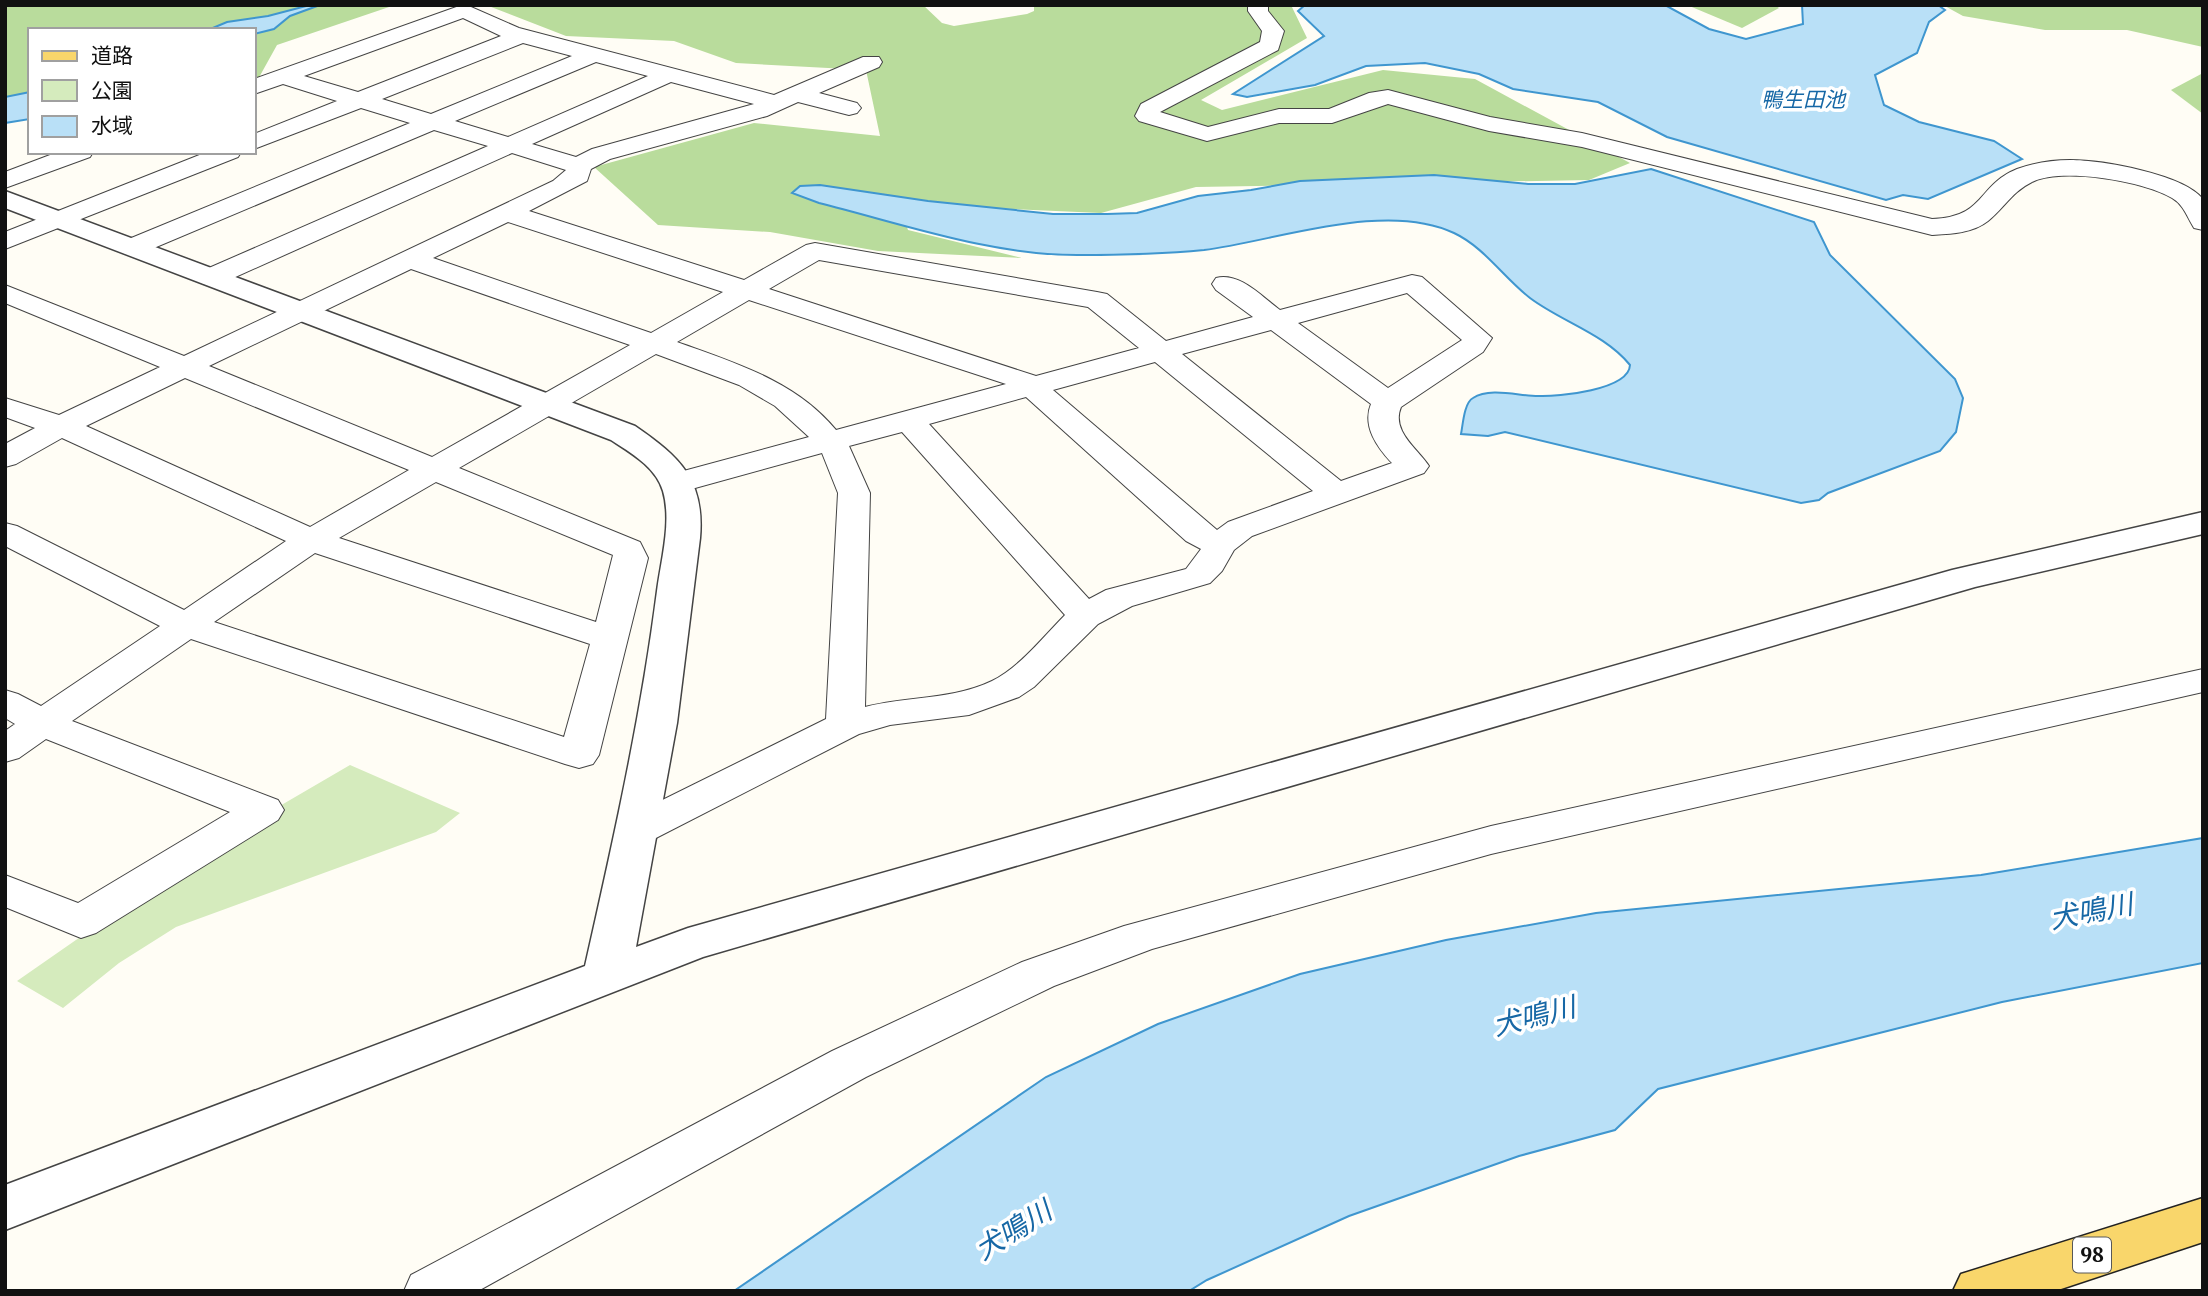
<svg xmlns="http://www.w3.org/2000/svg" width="2208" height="1296" viewBox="0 0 2208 1296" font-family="'PT Serif','Noto Sans JP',serif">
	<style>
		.green { fill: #d5ebbd }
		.forest { fill: #b9dc9c }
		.water { fill: #b9e0f7; stroke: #3f96cf; stroke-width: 2 }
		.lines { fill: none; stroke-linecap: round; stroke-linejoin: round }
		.minor-casing { stroke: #444; stroke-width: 2 }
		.tertiary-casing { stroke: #444; stroke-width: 3 }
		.primary-casing { stroke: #222; stroke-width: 3 }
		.minor { fill: #fff; fill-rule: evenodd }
		.tertiary { fill: #fff; fill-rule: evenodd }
		.primary { fill: #f9d66b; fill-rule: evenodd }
		.labels { text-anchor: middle; stroke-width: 7; stroke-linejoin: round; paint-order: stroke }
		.far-water-label { font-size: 21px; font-style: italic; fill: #1768a6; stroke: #fff }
		.shield { fill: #fff; stroke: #585858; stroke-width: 2 }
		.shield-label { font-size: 21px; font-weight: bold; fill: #111 }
		.near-water-label { font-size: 28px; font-style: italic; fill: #1768a6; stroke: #fff }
	</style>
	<rect width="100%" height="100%" fill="#fffdf5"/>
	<polygon class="green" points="350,765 460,813 436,832 176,927 119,963 63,1008 17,981 211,846"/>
	<g class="forest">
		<polygon points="5,5 395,5 277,45 257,81 254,82 254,30 287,17 212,30 30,30 30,92 5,97"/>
		<polygon points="486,5 923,5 942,23 954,26 1027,14 1034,11 1034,5 1291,5 1307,38 1201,100 1222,110 1383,70 1475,79 1630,163 1589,180 1196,187 1101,213 899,204 908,230 1022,258 878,251 770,232 658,225 594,167 754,123 880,136 866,70 736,63 674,41 566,36"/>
		<polygon points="1687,5 1775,5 1779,8 1742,28"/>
		<polygon points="1943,5 2203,5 2203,47 2127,30 2045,30 1963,16"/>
		<polygon points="2203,73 2203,114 2171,90"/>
	</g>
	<g class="water">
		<polygon points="310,5 320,5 290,16 274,29 254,34 254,30 208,30 227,22 268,16"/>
		<polygon points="1305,5 1665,5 1709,29 1746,39 1803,24 1802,5 1938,5 1945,10 1929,22 1917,53 1875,75 1884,105 1919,122 1994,141 2022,159 1928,199 1903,195 1886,200 1667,137 1598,102 1513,89 1479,74 1425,63 1366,66 1315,85 1247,97 1233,94 1324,36 1298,11"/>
		<polygon points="30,92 30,119 5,123 5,97"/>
		<path d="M 1651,169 L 1814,222 L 1830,255 L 1955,379 L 1963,398 L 1956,432 L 1940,451 L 1828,493 L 1819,500 L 1801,503 L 1505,432 L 1488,436 L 1461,434 C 1463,424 1464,403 1473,398 C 1490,387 1519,396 1538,396 C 1558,397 1629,390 1630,365 C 1605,334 1562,322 1530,298 C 1504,278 1484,247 1454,233 C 1385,200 1276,241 1204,250 C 1163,254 1118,255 1077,255 C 990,255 903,224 819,203 L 792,193 L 800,186 L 820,185 L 928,201 L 1053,214 L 1107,214 L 1137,213 L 1198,196 L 1251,190 L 1300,181 L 1434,175 L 1528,184 L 1575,184 Z"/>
		<polygon points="2203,838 2203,963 2002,1002 1658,1089 1615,1130 1519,1156 1349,1216 1207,1280 1189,1291 734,1291 1046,1077 1158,1024 1300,974 1446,940 1596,913 1981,875"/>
	</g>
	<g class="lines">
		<defs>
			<g id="minor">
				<path d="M 462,5 L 471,7 L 519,28 L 774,95 L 863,57 L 879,57 L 882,62 L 879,67 L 819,93 L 857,103 L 861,108 L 857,113 L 849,115 L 798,102 L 767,116 L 610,159 L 591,169 L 587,181 L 529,211 L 744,280 L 806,245 L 815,243 L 1097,292 L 1107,294 L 1166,341 L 1253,317 L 1216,290 L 1212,284 L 1216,278 C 1240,272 1262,297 1280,310 L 1412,275 L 1422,277 L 1492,338 L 1483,352 L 1401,407 C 1391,431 1417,448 1429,466 L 1424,473 L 1252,536 L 1234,550 L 1222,571 L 1210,583 L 1132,606 L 1098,624 L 1034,687 L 1019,697 L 969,715 L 890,725 L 859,734 L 652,840 L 637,844 L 622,840 L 616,830 L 622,820 L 826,719 L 838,493 L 822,453 L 677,493 L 665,490 L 661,483 L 665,476 L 809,437 L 775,406 L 739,385 L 656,354 L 459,468 L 640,542 L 648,558 L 599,755 L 593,764 L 579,768 L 565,764 L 191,639 L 72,721 L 278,800 L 284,810 L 278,820 L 96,933 L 81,938 L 5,907 L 5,875 L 78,903 L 230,812 L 46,739 L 19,758 L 5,762 L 5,731 L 15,724 L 5,718 L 5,690 L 18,694 L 41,706 L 160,626 L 5,546 L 5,523 L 17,526 L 184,610 L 286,541 L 62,438 L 16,464 L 5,467 L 5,444 L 35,428 L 5,417 L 5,398 L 59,415 L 160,367 L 5,303 L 5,285 L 184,356 L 553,181 L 566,170 L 512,153 L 222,283 L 212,285 L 202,283 L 198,277 L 202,271 L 488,146 L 434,130 L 142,253 L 133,255 L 124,253 L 120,247 L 124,241 L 410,123 L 361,108 L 254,149 L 254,134 L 337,101 L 283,84 L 254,94 L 254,79 ZM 463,18 L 501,36 L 358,92 L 304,76 ZM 523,43 L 572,56 L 431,114 L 382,99 ZM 596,62 L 648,76 L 508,137 L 455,121 ZM 671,82 L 754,104 L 592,149 L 576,157 L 532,144 ZM 508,222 L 723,292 L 651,333 L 433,258 ZM 819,260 L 1088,307 L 1139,348 L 1036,376 L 769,289 ZM 411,269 L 630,345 L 432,457 L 209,366 ZM 1407,293 L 1462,340 L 1388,388 L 1298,323 ZM 749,300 L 1006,384 L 836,430 C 796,381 735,363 677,342 ZM 1271,330 L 1371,404 C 1362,426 1377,447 1392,463 L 1341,481 L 1182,354 ZM 1155,362 L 1313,491 L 1228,522 L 1217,530 L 1053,390 ZM 185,378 L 409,470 L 310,527 L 86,426 ZM 1026,397 L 1186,541 L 1201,549 L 1186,569 L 1106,590 L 1089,599 L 929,424 ZM 902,432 L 1065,615 C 1043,637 1020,667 992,681 C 953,700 906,696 865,707 L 870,493 L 849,446 ZM 436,482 L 613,555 L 596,622 L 339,538 ZM 315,553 L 590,644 L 564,737 L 214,622 Z"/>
				<path d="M 1248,5 L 1268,5 L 1268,11 L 1284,31 L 1278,50 L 1160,112 L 1208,127 L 1279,109 L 1329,109 L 1369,93 L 1388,90 L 1490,117 L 1582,133 L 1932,219 C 1986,217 1976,186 2017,169 C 2034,163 2052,160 2070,160 C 2102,160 2183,174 2203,199 L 2203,230 L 2194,228 C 2187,217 2184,205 2172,198 C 2145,181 2060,167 2032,182 C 2013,191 2004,208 1988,221 C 1973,233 1951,234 1932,235 L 1582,147 L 1489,131 L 1388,104 L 1332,123 L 1279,123 L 1207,141 L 1139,121 L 1135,116 L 1141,104 L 1260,42 L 1262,31 L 1248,11 Z"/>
				<polygon points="58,152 93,152 90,157 5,188 5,172"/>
				<polygon points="207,152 241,152 238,157 5,249 5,232"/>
				<polygon points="2203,669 2203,692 1491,854 1152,949 1054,986 866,1077 478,1291 404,1291 411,1275 832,1051 1022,962 1124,926 1491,826"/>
			</g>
			<path id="tertiary" d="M 5,191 L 635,426 C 680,457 705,480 700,538 L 677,723 L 636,947 L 688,928 L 1952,570 L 2203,512 L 2203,534 L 1975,587 L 703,957 L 5,1230 L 5,1185 L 585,966 C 613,842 641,717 657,591 C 661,560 672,522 663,491 C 656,467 631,453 611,440 L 5,208 Z"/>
			<polygon id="primary" points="2203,1198 2203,1242 2055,1291 1953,1291 1961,1274"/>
		</defs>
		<use href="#minor" class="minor-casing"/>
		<use href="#tertiary" class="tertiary-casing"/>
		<use href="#primary" class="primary-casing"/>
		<use href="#minor" class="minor"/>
		<use href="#tertiary" class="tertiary"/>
		<use href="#primary" class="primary"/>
	</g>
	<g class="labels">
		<g class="far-water-label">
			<text x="1803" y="107">鴨生田池</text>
		</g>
		<rect class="shield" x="2073" y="1237.5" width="38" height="35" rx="5"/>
		<g class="shield-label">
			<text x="2092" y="1262">98</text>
		</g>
		<g class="near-water-label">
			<text transform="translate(2091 911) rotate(-11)" y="10">犬鳴川</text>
			<text transform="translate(1534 1016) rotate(-14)" y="10">犬鳴川</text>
			<text transform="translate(1013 1230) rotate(-32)" y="10">犬鳴川</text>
		</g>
	</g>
	<rect width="2208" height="1296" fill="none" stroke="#111111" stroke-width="14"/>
	<rect x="28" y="28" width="228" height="126" fill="#ffffff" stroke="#a0a0a0" stroke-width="2"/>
	<rect x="42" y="51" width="35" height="10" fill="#f9d66b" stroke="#a0a0a0" stroke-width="2"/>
	<text x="91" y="63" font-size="21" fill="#111111">道路</text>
	<rect x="42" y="80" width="35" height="21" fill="#d5ebbd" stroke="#a0a0a0" stroke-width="2"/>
	<text x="91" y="98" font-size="21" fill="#111111">公園</text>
	<rect x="42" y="116" width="35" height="21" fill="#b9e0f7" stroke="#a0a0a0" stroke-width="2"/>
	<text x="91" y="133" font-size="21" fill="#111111">水域</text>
</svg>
